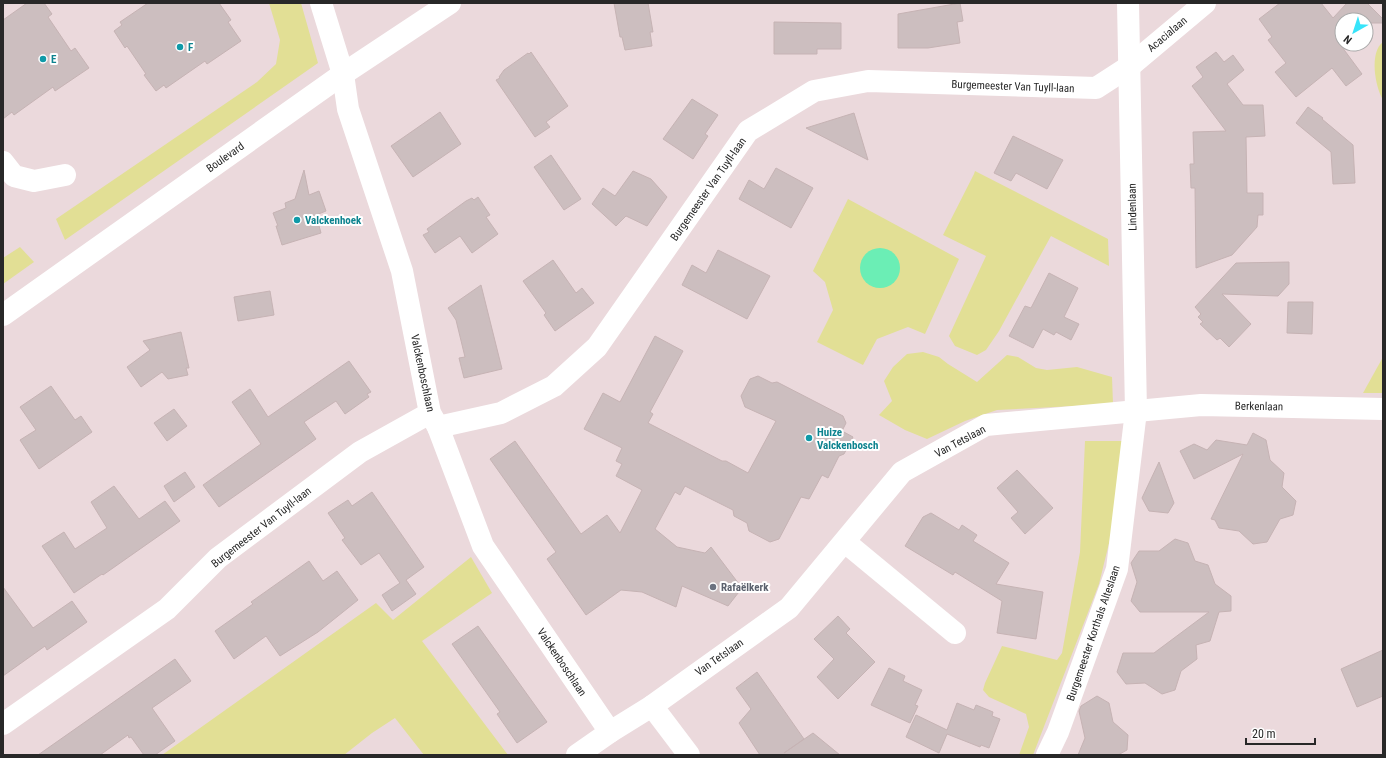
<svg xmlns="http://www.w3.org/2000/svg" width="1386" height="758" viewBox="0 0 1386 758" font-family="'Roboto Condensed',sans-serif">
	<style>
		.green { fill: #e2df95 }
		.water { fill: #6beeb5 }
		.building { fill: #ccbebf; stroke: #c6b3b4 }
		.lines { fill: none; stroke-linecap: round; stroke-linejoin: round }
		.minor { stroke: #fff; stroke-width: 22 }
		.culture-dot { fill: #0f9aa8; stroke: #fff; stroke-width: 1.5 }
		.worship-dot { fill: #6b7280; stroke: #fff; stroke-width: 1.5 }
		.labels { text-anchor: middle; stroke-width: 4; stroke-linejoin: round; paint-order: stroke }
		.street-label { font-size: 11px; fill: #282828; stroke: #fff }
		.culture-label { font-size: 11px; font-weight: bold; fill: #0d838f; stroke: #fff; text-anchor: start }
		.worship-label { font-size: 11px; font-weight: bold; fill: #5b616d; stroke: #fff; text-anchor: start }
	</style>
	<rect width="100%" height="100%" fill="#ebd9dc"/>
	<g class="green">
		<polygon points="269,3 301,3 318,63 65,240 56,219 257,82 276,64 280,40"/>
		<path d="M 1383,42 L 1383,100 C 1375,87 1369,52 1383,42 Z"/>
		<polygon points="975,171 1108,239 1109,266 1051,236 999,331 986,350 977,355 955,346 949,336 986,256 943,235 974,174"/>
		<polygon points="848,199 959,259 925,334 908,327 877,339 863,365 817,342 833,310 825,282 813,271"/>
		<polygon points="20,247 34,262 3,284 3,258"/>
		<polygon points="923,352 939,357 948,364 977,382 1007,355 1018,357 1036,368 1047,370 1077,367 1112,377 1113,404 997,410 965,421 927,439 905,430 879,415 892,401 884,381 893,367 907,354"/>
		<polygon points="1383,357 1383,393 1363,393"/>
		<polygon points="1085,441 1122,441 1111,535 1099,584 1033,755 1019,755 1029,727 1026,714 989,697 983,690 985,683 1002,646 1057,660 1062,653 1080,552"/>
		<polygon points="471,557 492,593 422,641 508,755 424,755 395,718 372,733 344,755 162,755 376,603 393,620"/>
	</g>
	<circle class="water" cx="880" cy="268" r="20"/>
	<g class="building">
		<polygon points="27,3 44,3 52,14 48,17 71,51 75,48 89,68 55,91 53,87 14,115 12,112 3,119 3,20"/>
		<polygon points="148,3 219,3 231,20 228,22 241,41 207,64 205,61 166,88 164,85 156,91 144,75 146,74 127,46 125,48 114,31 122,25 120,22"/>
		<polygon points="614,3 648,3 653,32 650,32 652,46 625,50 622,37 620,37"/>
		<polygon points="960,3 963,21 957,22 960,43 928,48 898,48 898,14"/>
		<polygon points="1280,3 1321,3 1333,18 1347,3 1367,3 1383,19 1383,23 1366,23 1366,20 1342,20 1342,47 1362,74 1346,86 1332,68 1296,97 1275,72 1286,63 1268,40 1272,37 1259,19"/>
		<polygon points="774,22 841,23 841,49 817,49 817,54 774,54"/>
		<polygon points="531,52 568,106 546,122 550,127 535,137 496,80 500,78 499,77 504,70 528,53 529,54"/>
		<polygon points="1216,52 1224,62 1233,55 1244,70 1227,84 1243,105 1263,105 1265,136 1246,137 1247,193 1263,193 1263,215 1258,215 1257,227 1232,255 1196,268 1195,188 1191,188 1190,164 1194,164 1193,132 1226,131 1192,86 1203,77 1196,67"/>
		<polygon points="692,99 718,115 705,134 708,136 693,159 663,139"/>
		<polygon points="1308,107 1323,118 1322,119 1353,145 1355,183 1333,184 1331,152 1296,123"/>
		<polygon points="440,112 461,144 413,177 391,146"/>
		<polygon points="854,113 868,160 806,128"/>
		<polygon points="1013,136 1063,160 1047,189 1016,173 1011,181 994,173"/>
		<polygon points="551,155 581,199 564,210 534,167"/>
		<polygon points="776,168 813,188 791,228 739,199 749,180 764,189"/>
		<polygon points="304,170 309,195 319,191 326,211 316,215 321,233 282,245 276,226 278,226 273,213 286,208 285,203 295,199"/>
		<polygon points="633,171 651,179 667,197 647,226 626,216 616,226 592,204 603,188 615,196"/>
		<polygon points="478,197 490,215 486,217 498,234 472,253 460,236 435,253 423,235 429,232 427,229 466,201 472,198 474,200"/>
		<polygon points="718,250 770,276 747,319 682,285 692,265 706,273"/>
		<polygon points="553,260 576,293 582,288 594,303 555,331 544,315 546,313 523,281"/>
		<polygon points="1289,262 1289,284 1278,296 1222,294 1251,324 1229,347 1220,338 1217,340 1200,324 1203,322 1198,317 1201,314 1195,307 1236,263"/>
		<polygon points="1049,273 1078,288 1064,317 1079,324 1071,340 1056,332 1054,335 1043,329 1033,348 1009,336 1025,306 1031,308"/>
		<polygon points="481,285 502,369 464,378 459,358 465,357 456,320 448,308"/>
		<polygon points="270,291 274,315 238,321 234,297"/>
		<polygon points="1288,302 1313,302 1312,334 1287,333"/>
		<polygon points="181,332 189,368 186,368 188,375 168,379 162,372 141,387 127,367 150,350 143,341"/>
		<polygon points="655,336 683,351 650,412 653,414 648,423 722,461 726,461 748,473 776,421 745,407 741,396 750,379 758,376 772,383 777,382 843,416 846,423 842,431 853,437 844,454 839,456 828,478 822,475 809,499 801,497 779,539 770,542 749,531 747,523 734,516 733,510 685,486 680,495 675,492 655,529 677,547 705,553 711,547 742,588 728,606 682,586 676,607 642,592 621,590 586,615 547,559 556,552 490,459 515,441 581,534 607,515 620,533 642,490 616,476 622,464 616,461 622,448 584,429 603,393 620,402"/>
		<polygon points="349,361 371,392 367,394 369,397 345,414 336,401 304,422 316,439 219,507 203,485 261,444 232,402 250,389 268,417"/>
		<polygon points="51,386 75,420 81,416 92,432 39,469 20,440 36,430 20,407"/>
		<polygon points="174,409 187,426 167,441 154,423"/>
		<polygon points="1253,433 1266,440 1270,460 1284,473 1282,487 1296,501 1293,515 1280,519 1267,542 1253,544 1239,531 1219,528 1215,520 1211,519 1243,454 1194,479 1180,451 1194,444 1207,450 1216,440 1247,445"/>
		<polygon points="1159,462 1174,503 1168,513 1149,511 1142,498"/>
		<polygon points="1017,470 1053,508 1025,534 1011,518 1018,512 997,488"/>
		<polygon points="185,472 195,487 174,502 164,486"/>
		<polygon points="114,486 139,519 165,501 180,521 103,575 102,574 74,593 42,546 64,532 75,549 107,528 91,502"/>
		<polygon points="372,492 424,567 406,580 416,594 392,611 382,595 400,583 379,553 361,565 342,540 345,538 328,513 348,500 352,506"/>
		<polygon points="931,513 959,530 962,525 977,535 973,541 1009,563 996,584 1043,592 1036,639 997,633 1002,601 955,572 953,575 905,546 923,517"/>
		<polygon points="1175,539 1188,543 1195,561 1208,565 1215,584 1231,596 1231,611 1219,612 1210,641 1196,645 1197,659 1181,671 1175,690 1162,694 1145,683 1126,684 1117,672 1123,653 1154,653 1209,612 1140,612 1131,601 1137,582 1131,563 1139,551 1159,551"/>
		<polygon points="309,561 323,581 337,571 358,600 318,632 280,656 266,636 234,659 215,631 253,604 251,602"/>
		<polygon points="3,587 33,628 72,601 87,622 47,650 45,646 3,676"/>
		<polygon points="838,616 850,629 846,633 875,662 838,699 817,677 834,659 814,639"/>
		<polygon points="478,626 547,722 517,743 497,714 500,712 452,644"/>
		<polygon points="1383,650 1383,696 1357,707 1341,669"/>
		<polygon points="175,659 191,681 152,708 175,741 155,755 144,755 131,737 129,738 128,735 100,755 38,755"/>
		<polygon points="889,668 905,676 903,681 922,690 915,705 918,706 910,723 871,705"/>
		<polygon points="757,672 804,739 784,753 813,733 840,755 760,755 739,723 751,709 736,688"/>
		<polygon points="1097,696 1109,703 1113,722 1128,735 1127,750 1118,755 1078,755 1085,738 1079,711 1081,706"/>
		<polygon points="957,703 974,710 976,705 993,712 992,716 1000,719 989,748 981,745 980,747 947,734 939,753 906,737 916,715 947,730"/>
	</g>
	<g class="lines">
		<g class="minor">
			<polyline points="321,3 343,74 348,109 402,271 430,413 438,427 483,546 610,732"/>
			<polyline points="3,162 14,176 34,181 65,175"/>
			<polyline points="3,315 343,74 450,3"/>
			<polyline points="438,427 501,413 554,386 597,347 748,131 814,91 868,81 1096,88 1130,66 1205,3"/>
			<polyline points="845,542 955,633"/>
			<polyline points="652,706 689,755"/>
			<polyline points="3,724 167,609 218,558 360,452 430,413"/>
			<polyline points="577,755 610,732 652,706 789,608 902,472 986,425 1201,405 1383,409"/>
			<polyline points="1047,755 1058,732 1117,569 1136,411 1128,3"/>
		</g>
	</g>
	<g class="culture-dot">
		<circle cx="180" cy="47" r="4"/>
		<circle cx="43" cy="59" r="4"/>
		<circle cx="297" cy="220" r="4"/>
		<circle cx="809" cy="438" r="4"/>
	</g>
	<circle class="worship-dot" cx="713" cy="587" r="4"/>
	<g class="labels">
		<g class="street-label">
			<text transform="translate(1167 34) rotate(-40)" y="4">Acacialaan</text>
			<text transform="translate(1013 86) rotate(2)" y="4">Burgemeester Van Tuyll-laan</text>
			<text transform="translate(225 157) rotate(-35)" y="4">Boulevard</text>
			<text transform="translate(708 189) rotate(-55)" y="4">Burgemeester Van Tuyll-laan</text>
			<text transform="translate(1132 207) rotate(-91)" y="4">Lindenlaan</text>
			<text transform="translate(423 373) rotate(78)" y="4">Valckenboschlaan</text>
			<text transform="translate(1259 406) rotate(1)" y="4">Berkenlaan</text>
			<text transform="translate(960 441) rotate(-28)" y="4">Van Tetslaan</text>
			<text transform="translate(261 527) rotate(-38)" y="4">Burgemeester Van Tuyll-laan</text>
			<text transform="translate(1093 633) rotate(-71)" y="4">Burgemeester Korthals Alteslaan</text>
			<text transform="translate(719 657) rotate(-35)" y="4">Van Tetslaan</text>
			<text transform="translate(562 662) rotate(56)" y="4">Valckenboschlaan</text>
		</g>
		<g class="culture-label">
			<text x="188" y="51">F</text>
			<text x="51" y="63">E</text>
			<text x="305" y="224">Valckenhoek</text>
			<text x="817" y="436">Huize<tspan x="817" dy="13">Valckenbosch</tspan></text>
		</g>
		<g class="worship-label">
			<text x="721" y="591">Rafaëlkerk</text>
		</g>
	</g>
	<rect width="1386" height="758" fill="none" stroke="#282828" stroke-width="8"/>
	<g transform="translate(1354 32) rotate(219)"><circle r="19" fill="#ffffff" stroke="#a9a9a9"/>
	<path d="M0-3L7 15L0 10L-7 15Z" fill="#37e4fa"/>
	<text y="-6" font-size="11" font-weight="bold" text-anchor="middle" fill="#282828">N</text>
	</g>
	<path d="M1246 738v6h69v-6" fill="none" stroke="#282828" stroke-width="2"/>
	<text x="1252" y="738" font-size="12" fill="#282828" stroke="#ffffff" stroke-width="3" paint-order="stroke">20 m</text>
</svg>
